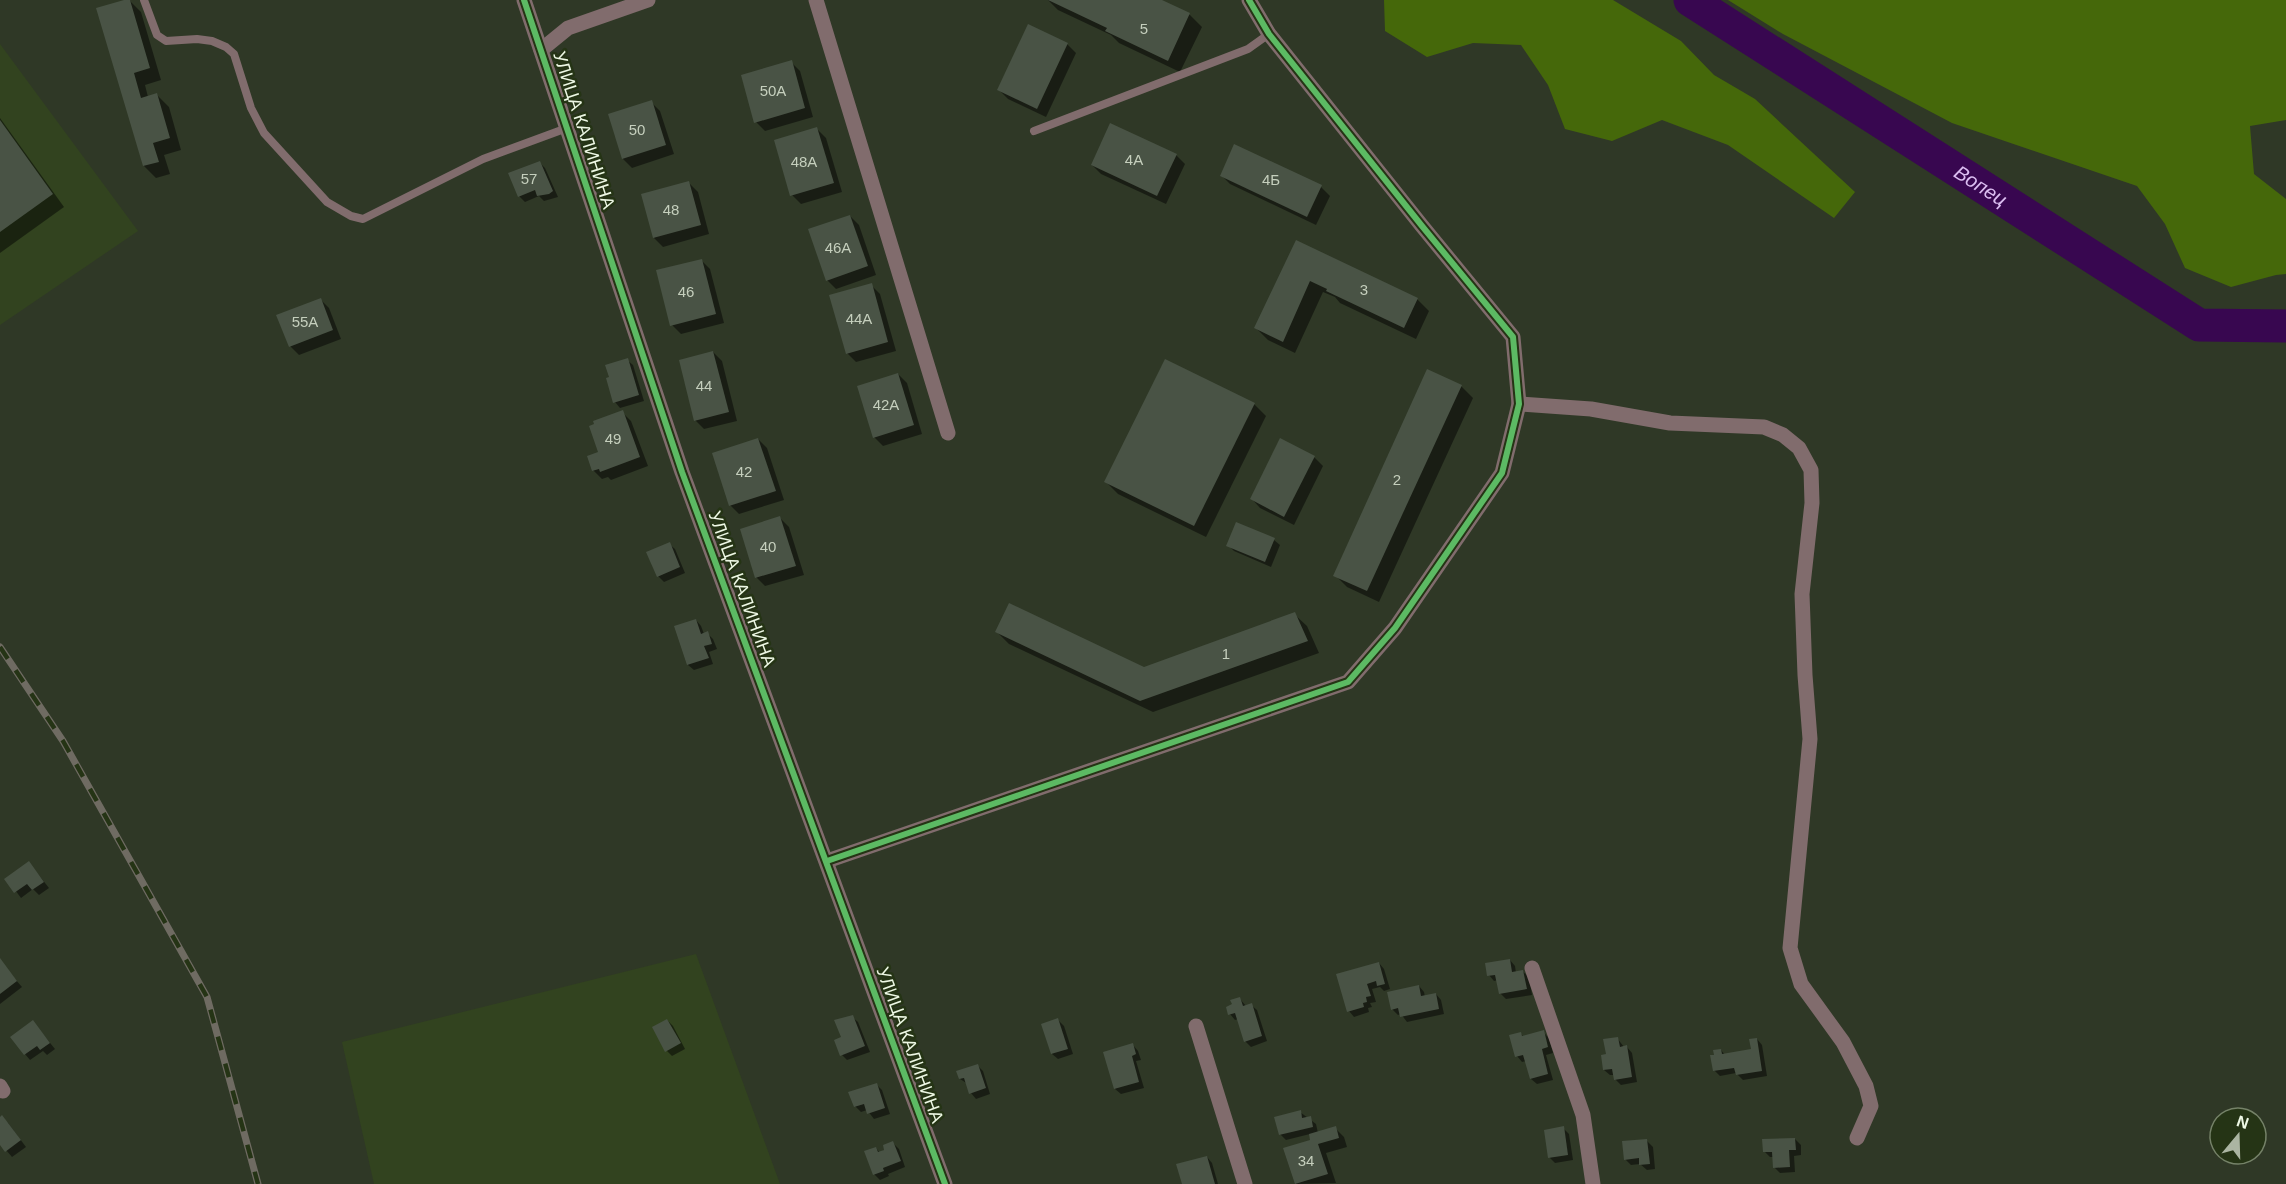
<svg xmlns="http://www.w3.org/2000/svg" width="2286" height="1184" viewBox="0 0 2286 1184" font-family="Arial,sans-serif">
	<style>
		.built { fill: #32431f }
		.forest { fill: #45680a }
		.shadow { fill: #0007 }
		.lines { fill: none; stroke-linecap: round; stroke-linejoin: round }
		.river { stroke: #380750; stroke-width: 33 }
		.building { fill: #495345 }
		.service { stroke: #816c6d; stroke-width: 8 }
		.minor { stroke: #816c6d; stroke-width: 15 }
		.rail-casing { stroke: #6f6b62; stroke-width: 7 }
		.rail { stroke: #253415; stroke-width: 4.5; stroke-dasharray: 14; stroke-linecap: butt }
		.cycleway-casing { stroke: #253415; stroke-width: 10 }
		.cycleway { stroke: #5cba63; stroke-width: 6 }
		.labels { text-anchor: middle; stroke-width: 5; stroke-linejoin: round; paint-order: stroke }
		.number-label { font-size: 15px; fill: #c5cfbd }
		.street-label { font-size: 18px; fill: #eef8e5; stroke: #253415 }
		.water-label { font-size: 20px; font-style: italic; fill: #dbbdf1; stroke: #253415 }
	</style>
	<rect width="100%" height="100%" fill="#2f3826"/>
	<g class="built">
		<polygon points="0,44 138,231 0,325"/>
		<polygon points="696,954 780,1184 374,1184 342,1042"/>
	</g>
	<g class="forest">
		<polygon points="1384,0 1613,0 1681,41 1714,75 1755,99 1855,192 1834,218 1728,145 1662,120 1612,141 1565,129 1548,85 1521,45 1473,43 1427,57 1385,31"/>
		<polygon points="1728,0 2286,0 2286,120 2250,126 2254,174 2286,199 2286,274 2276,275 2231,287 2185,268 2165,224 2137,186 1952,123 1783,34"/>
	</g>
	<g class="shadow">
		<polygon points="129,0 141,12 161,80 145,85 148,97 157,95 169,107 181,150 164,155 170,174 156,178 144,166 98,9"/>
		<polygon points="1048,0 1159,0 1190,15 1202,27 1180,72 1119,43 1111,35 1058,10"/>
		<polygon points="1067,44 1076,53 1046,117 1008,99 999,90"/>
		<polygon points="791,62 800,71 813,117 765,131 756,122"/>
		<polygon points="651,102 660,111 674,154 632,168 623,159 609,115"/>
		<polygon points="0,118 64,207 0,253"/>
		<polygon points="817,129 826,138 842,192 801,204 792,195"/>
		<polygon points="1176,155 1185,164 1166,204 1101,174 1092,165"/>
		<polygon points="539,162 545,168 558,197 544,201 539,196 525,202 519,196"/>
		<polygon points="1221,175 1321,187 1330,196 1316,225 1230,184"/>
		<polygon points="689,183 698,192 709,234 663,247 654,238"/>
		<polygon points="850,216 859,225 876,275 836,289 827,280"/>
		<polygon points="1296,242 1417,299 1429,311 1416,339 1340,303 1335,297 1323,292 1295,353 1268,340 1256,328"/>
		<polygon points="701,260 710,269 724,323 681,334 672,325"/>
		<polygon points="871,285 880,294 896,351 856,362 847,353"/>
		<polygon points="320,299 329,308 341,339 299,355 290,346"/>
		<polygon points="713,352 722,361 737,421 704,429 695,420"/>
		<polygon points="627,360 633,365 644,401 620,408 615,402"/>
		<polygon points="898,374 907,383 922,434 883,446 874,437"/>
		<polygon points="1461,386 1473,398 1379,602 1347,587 1335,575"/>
		<polygon points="1254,404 1266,416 1206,537 1118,494 1106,482"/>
		<polygon points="622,412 631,421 648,466 611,480 608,477 602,479 593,470 600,453"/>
		<polygon points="758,439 767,448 784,500 739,514 730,505"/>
		<polygon points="1281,440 1314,457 1323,466 1294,525 1260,508 1252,499"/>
		<polygon points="780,518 789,527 804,575 765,586 756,577"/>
		<polygon points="1237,524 1274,540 1280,545 1271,567 1234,551 1228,545"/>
		<polygon points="669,544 675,549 685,573 664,582 658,576"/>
		<polygon points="1294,614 1307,626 1319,653 1153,712 1009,644 997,632 1144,669"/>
		<polygon points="696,620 701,626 704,634 707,633 713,639 717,649 709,652 713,664 694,670 688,665"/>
		<polygon points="34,869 49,888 39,895 33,889 21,898 7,879"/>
		<polygon points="1510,960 1515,966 1516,973 1523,972 1529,977 1532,995 1506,999 1500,993 1498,980 1494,981 1489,975"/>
		<polygon points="0,962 22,987 0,1004"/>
		<polygon points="1379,963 1384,969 1390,989 1384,991 1380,987 1372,989 1376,1002 1370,1003 1372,1007 1368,1008 1369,1012 1354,1017 1349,1011"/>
		<polygon points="1419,986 1424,992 1425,997 1436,994 1441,1000 1444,1014 1407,1022 1401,1014 1398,1015 1392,1009"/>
		<polygon points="1240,999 1246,1006 1251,1005 1257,1010 1267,1041 1251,1047 1245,1041 1238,1019 1235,1020 1230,1014"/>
		<polygon points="852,1017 858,1022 870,1052 847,1060 842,1055 843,1038"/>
		<polygon points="667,1020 673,1026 685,1049 672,1056 667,1051"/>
		<polygon points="1058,1020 1064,1026 1073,1054 1058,1059 1052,1054"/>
		<polygon points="33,1022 55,1049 47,1055 43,1051 30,1060 25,1054"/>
		<polygon points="1543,1032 1549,1038 1553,1053 1546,1055 1553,1080 1537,1084 1531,1079 1526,1061 1522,1062 1517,1056 1521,1034 1524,1037"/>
		<polygon points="1617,1038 1624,1047 1627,1047 1632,1053 1637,1082 1621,1085 1615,1079 1615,1075 1610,1075 1604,1070 1607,1055"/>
		<polygon points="1757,1039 1762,1045 1767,1076 1743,1080 1736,1073 1720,1076 1714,1070 1721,1050 1725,1055 1753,1050"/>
		<polygon points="1133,1045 1138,1051 1141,1060 1136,1061 1144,1088 1121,1094 1115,1089"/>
		<polygon points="977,1065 983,1071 990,1094 976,1099 971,1093 968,1084 960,1079"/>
		<polygon points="876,1084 882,1090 890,1114 874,1119 867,1110 861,1112 855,1106"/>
		<polygon points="1300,1112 1316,1124 1318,1133 1335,1128 1344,1137 1347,1147 1326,1153 1336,1183 1296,1184 1285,1149 1312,1141 1310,1134 1286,1140 1280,1134"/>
		<polygon points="0,1119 8,1123 26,1147 12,1157 0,1143"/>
		<polygon points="1563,1128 1569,1134 1573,1160 1555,1163 1550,1158"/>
		<polygon points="1795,1139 1801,1145 1801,1155 1794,1156 1795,1172 1780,1173 1774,1167 1774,1157 1770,1157 1765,1152"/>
		<polygon points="1647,1141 1653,1147 1655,1169 1647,1170 1640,1164 1631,1165 1625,1159"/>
		<polygon points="893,1143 899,1149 905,1167 888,1174 889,1176 880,1180 874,1174 876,1148 880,1153"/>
		<polygon points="1207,1157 1212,1163 1218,1184 1183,1184"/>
	</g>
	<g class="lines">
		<path class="river" id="s1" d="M 1690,0 L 2199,325 L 2286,326"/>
	</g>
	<g class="building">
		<polygon points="124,0 130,0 150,68 134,73 141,98 157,93 170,138 153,143 159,162 143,166 96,8"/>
		<polygon points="1048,0 1162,0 1190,13 1168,61 1105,31 1107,28"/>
		<polygon points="1028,24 1068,43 1037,109 997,90"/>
		<polygon points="792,60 805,108 754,123 741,75"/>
		<polygon points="652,100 666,145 622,159 608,114"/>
		<polygon points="0,120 53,194 0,232"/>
		<polygon points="1110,123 1177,154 1157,196 1091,165"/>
		<polygon points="817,127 834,183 790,196 774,140"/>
		<polygon points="1234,144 1322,185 1307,217 1220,176"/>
		<polygon points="540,161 553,191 549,194 537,196 535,190 518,197 508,173"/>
		<polygon points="689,181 701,225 653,238 641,194"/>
		<polygon points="850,215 868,266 826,281 808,229"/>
		<polygon points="1296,240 1418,298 1404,328 1326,291 1327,289 1310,281 1283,342 1254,328"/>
		<polygon points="702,259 716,314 670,326 656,270"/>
		<polygon points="872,283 888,342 846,354 829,295"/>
		<polygon points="321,298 333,330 289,347 276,315"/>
		<polygon points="713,351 729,412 694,421 679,360"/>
		<polygon points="628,358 639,395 613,403 606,378 609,377 605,365"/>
		<polygon points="1165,359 1255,403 1194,526 1104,482"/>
		<polygon points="1427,369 1462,385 1367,591 1333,576"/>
		<polygon points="898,373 914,425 873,438 857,386"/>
		<polygon points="623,410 640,457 600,472 599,469 592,471 587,456 598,452 589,426 594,424 593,421"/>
		<polygon points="758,438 776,491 729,506 712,453"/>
		<polygon points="1280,438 1315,456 1284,517 1250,499"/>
		<polygon points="780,516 796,566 755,578 740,529"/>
		<polygon points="1236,522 1275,538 1265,562 1226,546"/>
		<polygon points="670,542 680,567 657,577 646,552"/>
		<polygon points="1009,603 1144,667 1295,612 1308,641 1140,701 995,632"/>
		<polygon points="696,619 701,634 708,631 712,644 704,646 709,658 687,665 674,626"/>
		<polygon points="29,861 44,882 32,890 27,884 14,893 4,879"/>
		<polygon points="0,958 17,981 0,994"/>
		<polygon points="1510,959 1512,972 1523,970 1527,989 1499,994 1495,975 1487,976 1485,963"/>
		<polygon points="1379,962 1385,984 1377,986 1376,981 1367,984 1371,996 1366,997 1367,1002 1363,1003 1364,1007 1347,1012 1336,974"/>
		<polygon points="1419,985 1421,996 1436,993 1439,1009 1400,1017 1398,1008 1391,1010 1387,992"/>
		<polygon points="1240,997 1243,1006 1252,1003 1262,1036 1244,1042 1235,1013 1228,1015 1226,1007 1232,1004 1230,1000"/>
		<polygon points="853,1015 865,1046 840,1056 834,1040 841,1037 834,1020"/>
		<polygon points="1058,1018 1068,1049 1051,1054 1041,1024"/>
		<polygon points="667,1019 681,1043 665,1052 652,1027"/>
		<polygon points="33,1020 50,1043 40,1050 37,1046 24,1055 10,1037"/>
		<polygon points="1544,1030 1548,1047 1542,1049 1548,1074 1530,1079 1523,1055 1515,1057 1509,1035 1521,1032 1522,1036"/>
		<polygon points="1618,1037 1620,1047 1627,1045 1632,1077 1614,1080 1612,1069 1603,1070 1601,1055 1606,1054 1603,1039"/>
		<polygon points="1757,1038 1762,1071 1736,1075 1734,1068 1713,1071 1710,1055 1714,1055 1713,1050 1721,1049 1722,1054 1751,1049 1749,1039"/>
		<polygon points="1133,1043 1136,1054 1132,1056 1139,1082 1114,1089 1103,1052"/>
		<polygon points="978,1064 986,1088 969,1094 964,1078 959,1079 956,1071"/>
		<polygon points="877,1083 885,1108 867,1114 864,1104 854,1107 848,1092"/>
		<polygon points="1301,1110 1302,1118 1311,1116 1313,1127 1279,1135 1274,1117"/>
		<polygon points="2,1115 21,1140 5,1152 0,1145 0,1117"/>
		<polygon points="1336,1126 1339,1138 1318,1144 1328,1174 1295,1184 1283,1148 1310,1140 1309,1134"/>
		<polygon points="1564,1126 1568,1155 1548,1158 1544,1130"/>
		<polygon points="1795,1138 1796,1150 1789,1150 1790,1167 1773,1168 1772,1152 1763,1152 1762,1139"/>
		<polygon points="1647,1139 1650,1164 1639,1165 1639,1158 1624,1160 1622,1141"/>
		<polygon points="893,1141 901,1161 883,1168 884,1171 873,1175 864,1151 876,1147 878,1152 884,1150 883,1145"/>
		<polygon points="1207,1156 1215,1184 1182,1184 1176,1164"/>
	</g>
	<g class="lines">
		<g class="service">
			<polyline points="144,0 157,35 166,41 197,39 212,41 226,47 234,54 251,108 264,133 327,202 351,216 363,219 483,159 567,128"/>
			<polyline points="1034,131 1248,49 1269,34"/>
		</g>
		<g class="minor">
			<polyline points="524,0 682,472 945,1184"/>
			<polyline points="816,0 948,433"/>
			<polyline points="541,50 568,28 648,0"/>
			<polyline points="1519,404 1591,409 1670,423 1764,427 1783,435 1799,448 1811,470 1812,503 1802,594 1805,675 1810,739 1790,948 1801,984 1843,1042 1866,1086 1871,1106 1857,1138"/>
			<polyline points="827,861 1348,682 1395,628 1502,473 1519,404 1513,337 1422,226 1269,34 1249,0"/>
			<polyline points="1532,968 1583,1115 1593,1184"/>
			<polyline points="1196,1026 1245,1184"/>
			<polyline points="0,1086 3,1091"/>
		</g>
		<defs>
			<polyline id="rail" points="0,647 63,741 207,997 258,1184"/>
		</defs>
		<use href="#rail" class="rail-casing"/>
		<use href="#rail" class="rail"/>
		<defs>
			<g id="cycleway">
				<polyline points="524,0 682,472 945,1184"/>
				<polyline points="827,861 1348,682 1395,628 1502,473 1519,404 1513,337 1422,226 1269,34 1249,0"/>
			</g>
		</defs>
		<use href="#cycleway" class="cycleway-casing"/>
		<use href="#cycleway" class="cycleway"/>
	</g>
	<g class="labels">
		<g class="number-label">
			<text x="1144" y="34">5</text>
			<text x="773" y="96">50А</text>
			<text x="637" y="135">50</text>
			<text x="1134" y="165">4А</text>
			<text x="804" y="167">48А</text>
			<text x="529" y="184">57</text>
			<text x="1271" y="185">4Б</text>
			<text x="671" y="215">48</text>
			<text x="838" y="253">46А</text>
			<text x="1364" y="295">3</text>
			<text x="686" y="297">46</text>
			<text x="859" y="324">44А</text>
			<text x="305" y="327">55А</text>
			<text x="704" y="391">44</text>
			<text x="886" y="410">42А</text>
			<text x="613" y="444">49</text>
			<text x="744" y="477">42</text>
			<text x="1397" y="485">2</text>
			<text x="768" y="552">40</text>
			<text x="1226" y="659">1</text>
			<text x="1306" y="1166">34</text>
		</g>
		<g class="street-label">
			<text transform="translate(584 130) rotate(72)" y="6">УЛИЦА КАЛИНИНА</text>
			<text transform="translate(742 589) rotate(70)" y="6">УЛИЦА КАЛИНИНА</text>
			<text transform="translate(910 1045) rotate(70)" y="6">УЛИЦА КАЛИНИНА</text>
		</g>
		<g class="water-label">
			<text dy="7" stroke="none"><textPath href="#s1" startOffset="345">Вопец</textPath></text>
		</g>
	</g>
	<g transform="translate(2238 1136) rotate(19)"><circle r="28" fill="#253415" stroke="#758268" stroke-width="1.5"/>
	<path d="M0-4.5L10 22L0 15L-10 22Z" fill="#abb5a2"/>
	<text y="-9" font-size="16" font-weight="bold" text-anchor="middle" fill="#eef8e5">N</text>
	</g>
</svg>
